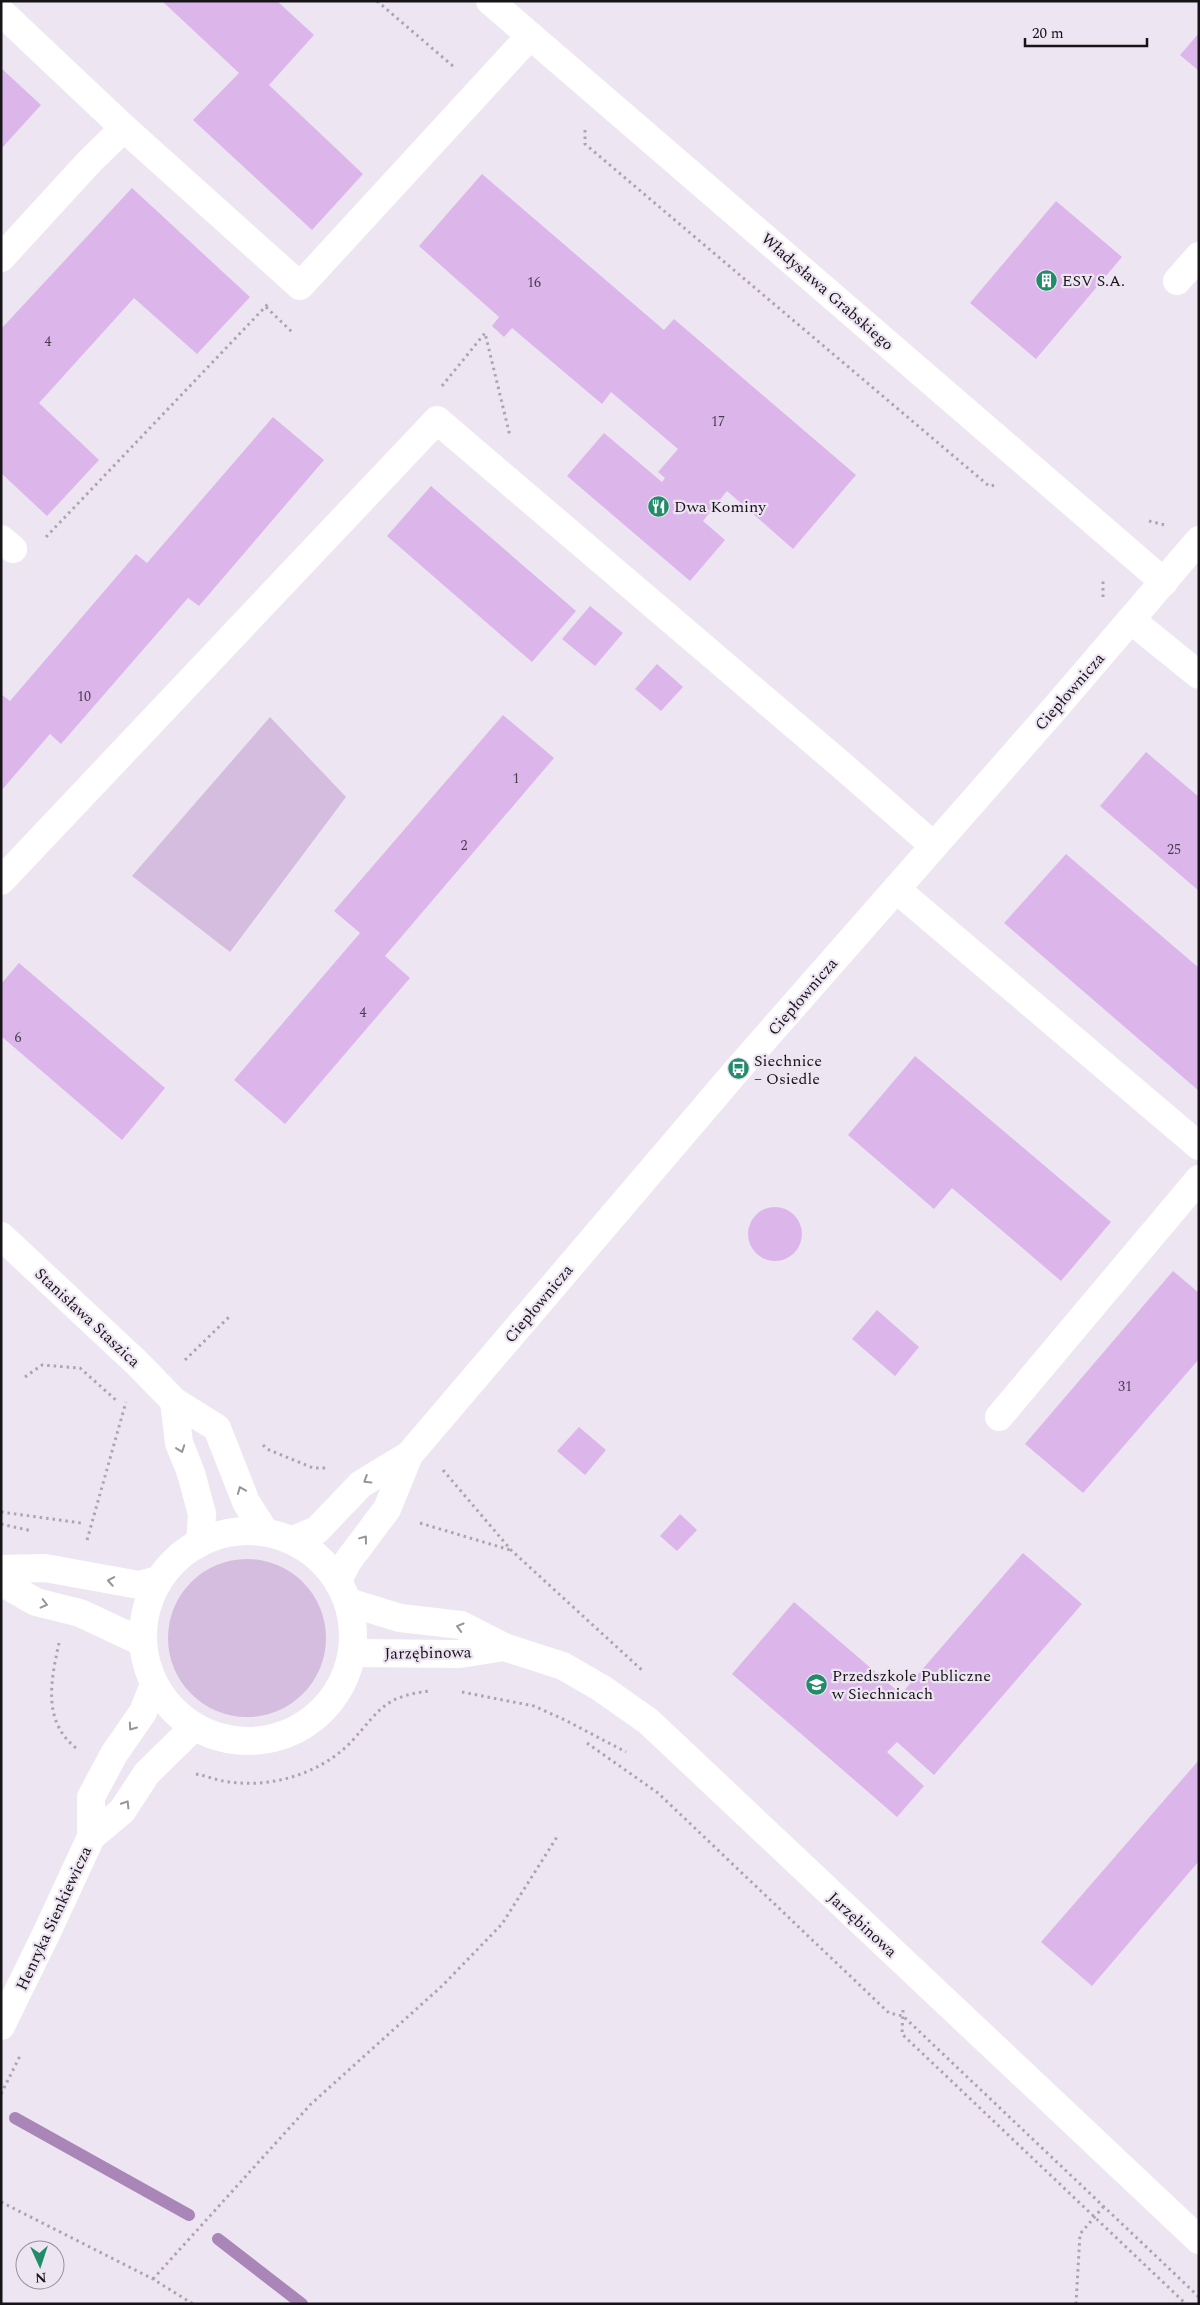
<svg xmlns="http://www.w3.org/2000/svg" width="1200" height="2305" viewBox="0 0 1200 2305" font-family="Spectral,serif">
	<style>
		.green { fill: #d5bddf }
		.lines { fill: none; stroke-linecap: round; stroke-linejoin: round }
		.stream { stroke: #aa86b8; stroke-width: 12 }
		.building { fill: #dcb6eb }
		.path { stroke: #aca5af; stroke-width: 3; stroke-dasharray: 2.5 4; stroke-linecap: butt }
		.minor { stroke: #fff; stroke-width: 28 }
		.oneway { stroke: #979597 }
		.labels { text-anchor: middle; stroke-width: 4.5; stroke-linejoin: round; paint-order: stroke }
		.number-label { font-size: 14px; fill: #483c4d }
		.poi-label { font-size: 16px; fill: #171418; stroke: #eee5f2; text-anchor: start }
		.street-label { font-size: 16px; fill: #171418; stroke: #eee5f2 }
	</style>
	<rect width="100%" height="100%" fill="#eee5f2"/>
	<g class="green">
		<polygon points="270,717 346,797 230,952 132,876"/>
		<circle cx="247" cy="1638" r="79"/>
	</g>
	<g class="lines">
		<g class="stream">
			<polyline points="15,2118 189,2215"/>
			<polyline points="218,2239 302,2304"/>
		</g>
	</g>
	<g class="building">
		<polygon points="162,1 277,1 314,35 269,85 363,174 312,230 193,120 239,73"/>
		<polygon points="1199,33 1199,71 1180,55"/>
		<polygon points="1,68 41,105 1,149"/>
		<polygon points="482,174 664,330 674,319 856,475 793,549 727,491 703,521 725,540 690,581 567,476 604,433 662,482 665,478 658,472 678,449 611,392 602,404 512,328 504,337 492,326 499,317 419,246"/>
		<polygon points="132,188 250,297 197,354 134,298 39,403 99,460 47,516 1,473 1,329"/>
		<polygon points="1056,201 1122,257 1036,359 970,303"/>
		<polygon points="273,417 324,460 199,606 188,598 61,744 50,734 1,791 1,694 10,701 136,554 147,563"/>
		<polygon points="431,486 576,611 532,662 387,536"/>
		<polygon points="590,606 623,633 595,666 562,639"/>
		<polygon points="657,664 683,687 661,711 635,689"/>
		<polygon points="503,715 554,758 385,956 410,978 285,1124 234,1080 360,933 334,911"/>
		<polygon points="1146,752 1199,797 1199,891 1100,806"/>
		<polygon points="1066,854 1199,968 1199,1091 1004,923"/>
		<polygon points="19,963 165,1088 122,1140 1,1036 1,984"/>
		<polygon points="915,1056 1111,1222 1061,1281 952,1188 934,1209 848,1135"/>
		<circle cx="775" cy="1234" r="27"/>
		<polygon points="1173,1271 1199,1293 1199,1359 1083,1493 1025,1444"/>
		<polygon points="877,1310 919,1347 895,1376 852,1339"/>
		<polygon points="579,1427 606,1450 585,1475 557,1451"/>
		<polygon points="680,1514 697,1530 677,1551 660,1536"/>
		<polygon points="1023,1553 1082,1604 934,1775 897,1742 887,1752 924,1786 897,1817 732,1674 794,1602 901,1694"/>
		<polygon points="1199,1760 1199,1861 1092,1986 1041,1942"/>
	</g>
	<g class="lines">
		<g class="path">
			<polyline points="377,1 454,67"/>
			<polyline points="585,130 585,144 989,486 997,485"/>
			<polyline points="266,307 293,333"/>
			<polyline points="442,386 485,333 510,436"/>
			<polyline points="1149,521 1165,525"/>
			<polyline points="46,537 268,304"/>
			<polyline points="1103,597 1103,579"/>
			<polyline points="185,1360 229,1317"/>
			<polyline points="25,1377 42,1365 80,1368 117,1401"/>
			<polyline points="263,1445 267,1449 313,1468 327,1468"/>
			<polyline points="443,1470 511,1550 644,1672"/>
			<polyline points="1,1512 81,1523"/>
			<polyline points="420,1523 510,1550"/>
			<polyline points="1,1524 32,1531"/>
			<polyline points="87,1540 126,1402"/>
			<path d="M 59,1643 C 51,1680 42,1721 76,1748"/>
			<polyline points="462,1692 534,1706 565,1720 626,1752"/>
			<polyline points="587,1743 658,1793 889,2013 903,2016 1199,2297"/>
			<path d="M 196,1774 C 207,1776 218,1781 230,1782 C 273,1788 322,1773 352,1741 C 381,1709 383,1697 429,1691"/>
			<polyline points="903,2010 902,2034 1186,2304"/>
			<polyline points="1,2094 20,2056"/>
			<polyline points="1,2202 153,2279 193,2304"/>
			<polyline points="153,2279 311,2104 443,1985 502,1924 557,1837"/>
			<polyline points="1076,2304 1080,2234 1104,2206"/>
		</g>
		<g class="minor">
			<polyline points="490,1 1164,582"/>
			<polyline points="1,12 124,128 300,286 530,36"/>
			<polyline points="1,258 90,161 124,128"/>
			<polyline points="1177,281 1199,256"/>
			<polyline points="1,539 13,549"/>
			<polyline points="1131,620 1199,675"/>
			<polyline points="1,881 437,420 846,769 934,846"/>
			<polyline points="896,889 1199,1146"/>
			<polyline points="1,1236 137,1363 174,1401 217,1428 246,1502 265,1532"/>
			<polyline points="174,1401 179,1443 191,1473 202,1514 200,1542"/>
			<polyline points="999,1417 1199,1179"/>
			<circle cx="248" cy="1636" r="105"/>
			<polyline points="293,1540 317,1530 361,1484 409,1455"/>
			<polyline points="1,1569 45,1568 139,1585 158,1580"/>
			<polyline points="338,1580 348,1561 387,1509 409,1455 738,1069 1056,707 1199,540"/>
			<polyline points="1,1582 36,1602 80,1613 142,1642"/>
			<polyline points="348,1602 400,1618 461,1625 504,1647 563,1666 601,1688 648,1721 1199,2240"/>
			<polyline points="352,1653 460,1654 504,1647"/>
			<polyline points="91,1837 122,1811 147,1773 194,1727"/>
			<polyline points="1,2026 48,1930 91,1837 91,1797 114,1754 143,1712 154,1684"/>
		</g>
	</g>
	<defs><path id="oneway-chevron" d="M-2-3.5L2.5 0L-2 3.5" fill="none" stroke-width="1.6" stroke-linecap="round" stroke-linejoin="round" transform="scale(1.25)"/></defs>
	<g class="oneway">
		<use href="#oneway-chevron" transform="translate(181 1449) rotate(70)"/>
		<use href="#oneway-chevron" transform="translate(367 1480) rotate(148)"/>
		<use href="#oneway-chevron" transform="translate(241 1490) rotate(-112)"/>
		<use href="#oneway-chevron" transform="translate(364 1539) rotate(-53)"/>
		<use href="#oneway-chevron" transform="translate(111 1581) rotate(-170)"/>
		<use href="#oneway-chevron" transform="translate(44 1604) rotate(14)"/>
		<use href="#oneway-chevron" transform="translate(460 1627) rotate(-164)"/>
		<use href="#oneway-chevron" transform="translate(132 1727) rotate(125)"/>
		<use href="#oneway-chevron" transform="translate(126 1804) rotate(-58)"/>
	</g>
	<defs>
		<symbol id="building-disc" viewBox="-11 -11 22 22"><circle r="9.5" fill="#218c6a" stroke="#eee5f2"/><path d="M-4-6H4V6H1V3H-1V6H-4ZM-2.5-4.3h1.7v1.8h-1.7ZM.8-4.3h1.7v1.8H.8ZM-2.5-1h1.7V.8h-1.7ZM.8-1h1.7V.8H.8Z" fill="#fff"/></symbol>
		<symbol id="restaurant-disc" viewBox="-11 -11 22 22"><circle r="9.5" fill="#218c6a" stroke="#eee5f2"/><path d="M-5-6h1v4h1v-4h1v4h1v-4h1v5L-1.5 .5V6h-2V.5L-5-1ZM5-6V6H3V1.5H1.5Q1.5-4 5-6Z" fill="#fff"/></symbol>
		<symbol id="bus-disc" viewBox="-11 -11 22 22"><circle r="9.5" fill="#218c6a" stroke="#eee5f2"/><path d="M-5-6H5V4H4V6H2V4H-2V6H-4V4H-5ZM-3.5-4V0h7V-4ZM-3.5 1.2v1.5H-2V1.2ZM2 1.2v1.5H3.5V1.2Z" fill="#fff"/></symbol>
		<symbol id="school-disc" viewBox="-11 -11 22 22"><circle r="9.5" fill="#218c6a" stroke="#eee5f2"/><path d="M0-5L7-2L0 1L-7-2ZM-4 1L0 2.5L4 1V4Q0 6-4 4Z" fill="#fff"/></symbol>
	</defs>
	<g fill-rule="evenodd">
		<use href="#building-disc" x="1034" y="268" width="25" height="25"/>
		<use href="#restaurant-disc" x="646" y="494" width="25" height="25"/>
		<use href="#bus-disc" x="726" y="1056" width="25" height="25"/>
		<use href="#school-disc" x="804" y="1672" width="25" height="25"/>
	</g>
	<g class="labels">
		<g class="number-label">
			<text x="534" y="287">16</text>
			<text x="48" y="346">4</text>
			<text x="718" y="426">17</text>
			<text x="84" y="701">10</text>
			<text x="516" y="783">1</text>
			<text x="464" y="850">2</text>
			<text x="1174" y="854">25</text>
			<text x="363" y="1017">4</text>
			<text x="18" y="1042">6</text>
			<text x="1125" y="1391">31</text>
		</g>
		<g class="poi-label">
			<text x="1062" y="286">ESV S.A.</text>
			<text x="674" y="512">Dwa Kominy</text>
			<text x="754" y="1066">Siechnice<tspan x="754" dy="18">– Osiedle</tspan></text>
			<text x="832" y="1681">Przedszkole Publiczne<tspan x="832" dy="18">w Siechnicach</tspan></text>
		</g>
		<g class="street-label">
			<text transform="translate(828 291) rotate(41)" y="6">Władysława Grabskiego</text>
			<text transform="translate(1069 691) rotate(-49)" y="6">Ciepłownicza</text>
			<text transform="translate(802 996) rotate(-49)" y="6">Ciepłownicza</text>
			<text transform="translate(538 1303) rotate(-50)" y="6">Ciepłownicza</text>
			<text transform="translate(88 1317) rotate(43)" y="6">Stanisława Staszica</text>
			<text transform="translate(428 1652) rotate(-1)" y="6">Jarzębinowa</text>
			<text transform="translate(53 1918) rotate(-65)" y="6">Henryka Sienkiewicza</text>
			<text transform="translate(863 1924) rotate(43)" y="6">Jarzębinowa</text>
		</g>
	</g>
	<rect width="1200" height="2305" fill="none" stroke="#171418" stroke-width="5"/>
	<g transform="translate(40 2265) rotate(177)"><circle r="24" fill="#eee5f2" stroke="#98919b"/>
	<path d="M0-4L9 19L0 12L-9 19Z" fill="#218c6a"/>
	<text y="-8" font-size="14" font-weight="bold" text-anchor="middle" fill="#171418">N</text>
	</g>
	<path d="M1025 38v8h122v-8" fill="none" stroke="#171418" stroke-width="2.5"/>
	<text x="1032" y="38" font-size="15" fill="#171418" stroke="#eee5f2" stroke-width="4" paint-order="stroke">20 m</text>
</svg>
